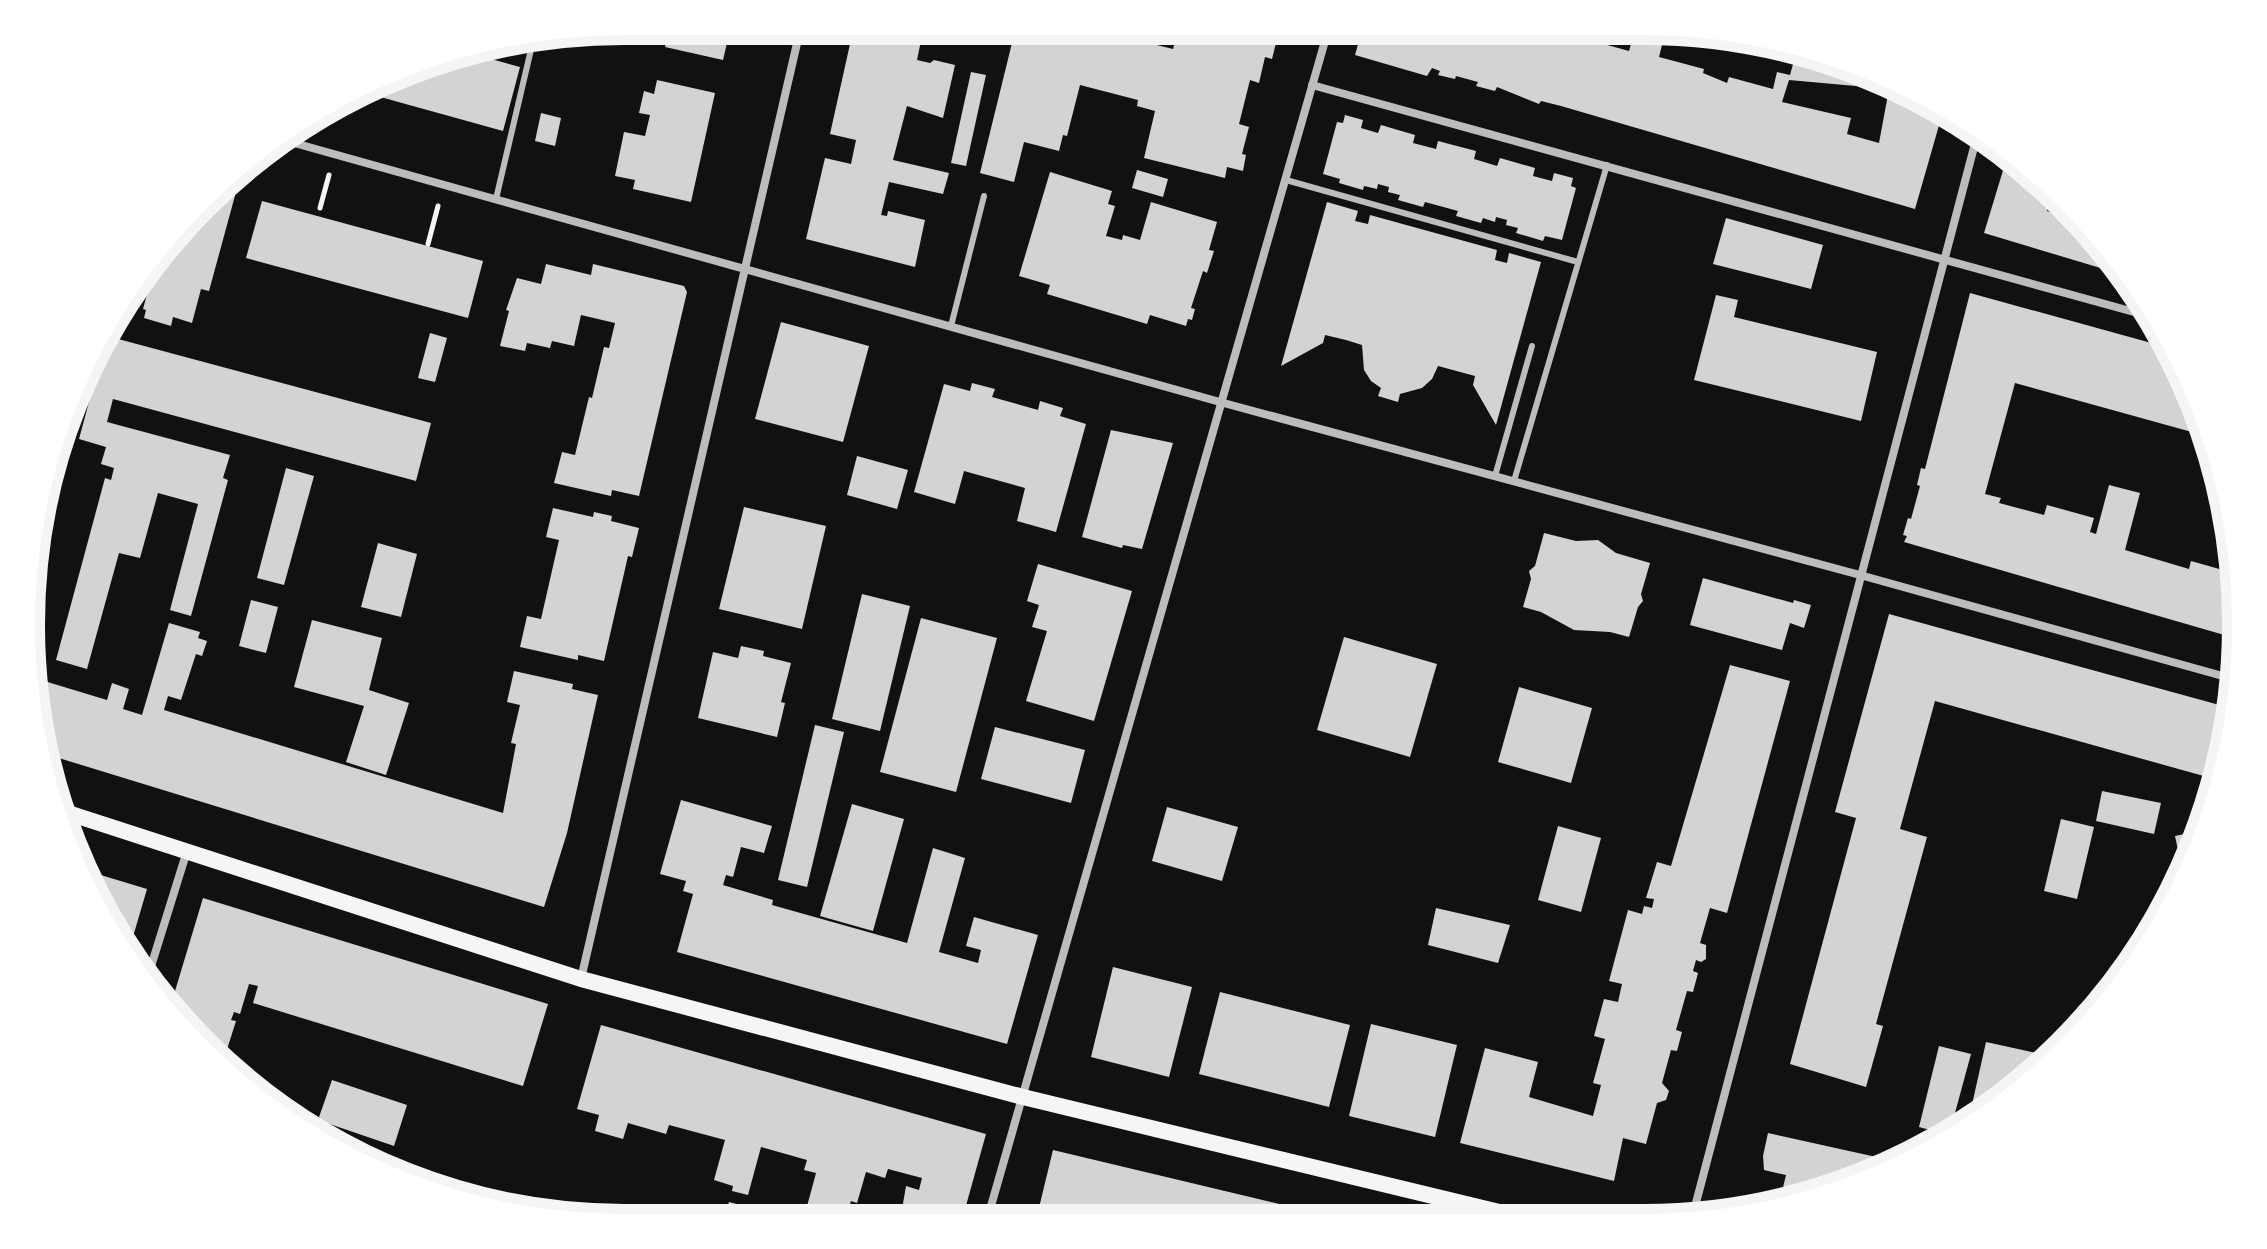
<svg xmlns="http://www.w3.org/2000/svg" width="2267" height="1249" viewBox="0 0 2267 1249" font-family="'IBM Plex Serif',serif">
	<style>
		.building { fill: #d3d3d3; fill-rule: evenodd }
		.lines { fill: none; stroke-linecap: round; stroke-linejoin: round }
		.path { stroke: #f5f5f5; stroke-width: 5 }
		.service { stroke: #bcbcbc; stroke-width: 6 }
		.minor { stroke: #bcbcbc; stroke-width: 8 }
		.secondary { stroke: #f5f5f5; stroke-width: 16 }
		.rim { fill: none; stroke: #f5f5f5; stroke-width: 10 }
	</style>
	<rect width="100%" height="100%" fill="#111"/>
	<g class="building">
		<polygon points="670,26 731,26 723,60 665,47"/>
		<polygon points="854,26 924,26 917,60 930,63 934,60 955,65 943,118 907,106 893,160 949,173 943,194 889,182 881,215 887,216 888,211 925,220 915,267 806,239 825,158 851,164 856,140 830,134"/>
		<polygon points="979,26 1083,27 1173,49 1179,27 1263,27 1260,35 1277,39 1272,59 1265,57 1259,83 1250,80 1239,124 1249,127 1242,154 1246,155 1243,171 1227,167 1225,178 1144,158 1155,111 1137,106 1138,100 1080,85 1067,136 1063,135 1059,151 1024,142 1014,182 980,173 1012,43 978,34"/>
		<path d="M 1363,27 L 1525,27 L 1580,42 L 1582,38 L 1629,51 L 1634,33 L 1663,41 L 1659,57 L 1704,69 L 1703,73 L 1727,83 L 1729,77 L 1773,89 L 1777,72 L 1790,75 L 1795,57 L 1846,63 L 1944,108 L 1915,209 L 1561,106 L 1541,101 L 1539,104 L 1497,87 L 1495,91 L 1476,86 L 1478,82 L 1456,76 L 1455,79 L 1438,75 L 1440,71 L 1432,68 L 1427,76 L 1355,55 ZM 1789,80 L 1889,89 L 1879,143 L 1847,134 L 1851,118 L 1782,102 Z"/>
		<polygon points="466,52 520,67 503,131 366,93 433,58"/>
		<polygon points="971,72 986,75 966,166 951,163"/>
		<polygon points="657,80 715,93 691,202 633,189 635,180 615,176 624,132 645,136 650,115 639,113 644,91 654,94"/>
		<polygon points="541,113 561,118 555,146 535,141"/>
		<polygon points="1345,115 1363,120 1361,128 1378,133 1381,125 1415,135 1413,143 1436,149 1438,141 1476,151 1474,159 1497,166 1500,158 1535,168 1533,176 1552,181 1554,173 1573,178 1571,186 1576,188 1562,240 1545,236 1543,241 1516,233 1518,228 1506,225 1507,220 1496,217 1495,222 1483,218 1481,223 1456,216 1458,211 1425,202 1423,207 1398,200 1400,195 1388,192 1389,187 1378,184 1377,189 1364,186 1363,190 1339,183 1340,179 1323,174 1337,122 1343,123"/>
		<polygon points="2008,154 2037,175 2053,191 2047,211 2061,215 2064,203 2118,261 2127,276 1984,233"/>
		<polygon points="1137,170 1168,179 1163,197 1132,188"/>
		<polygon points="1050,172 1112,191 1108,204 1115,206 1106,236 1122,240 1123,235 1140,240 1151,202 1217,222 1209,250 1214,251 1207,273 1203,271 1191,308 1195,309 1192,320 1188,319 1186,326 1150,315 1147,324 1047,294 1050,285 1019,276"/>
		<polygon points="223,189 236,192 209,291 201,289 192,323 173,317 171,326 144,318 146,310 143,309 156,261"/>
		<polygon points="262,201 483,261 468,318 246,258"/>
		<polygon points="1327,202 1358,211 1355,221 1368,224 1370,215 1497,250 1495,260 1507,263 1509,253 1541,262 1496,425 1473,385 1475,376 1438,366 1432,379 1422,388 1400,394 1398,402 1378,396 1381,388 1371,381 1364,370 1362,345 1346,340 1325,335 1323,343 1281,366"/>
		<polygon points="1726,218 1823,245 1811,289 1713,264"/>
		<polygon points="546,264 591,275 593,264 684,286 687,292 639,496 612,490 611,496 554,483 562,452 575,455 589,397 592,398 604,347 609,348 615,323 581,315 574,346 552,341 550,348 527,343 525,351 500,346 509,311 506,310 517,278 541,284"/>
		<path d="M 1970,293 L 2173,349 L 2179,360 L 2221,470 L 2240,586 L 2238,639 L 1904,542 L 1907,536 L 1903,535 L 1908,518 L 1911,519 L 1920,486 L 1917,485 L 1921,468 L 1925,469 ZM 2015,383 L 2199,434 L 2218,542 L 2224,541 L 2230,572 L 2191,561 L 2189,569 L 2125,550 L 2140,493 L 2109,485 L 2096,534 L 2090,532 L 2094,518 L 2047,505 L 2044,515 L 1999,503 L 2001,498 L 1985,494 Z"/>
		<polygon points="1716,295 1738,300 1734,317 1877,352 1861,421 1694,380"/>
		<polygon points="781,322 869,346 843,442 755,419"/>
		<polygon points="430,333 447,338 435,382 418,378"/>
		<polygon points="107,336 431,423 416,481 113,399 107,422 230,455 223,478 228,480 191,616 170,610 198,504 158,493 140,558 119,553 87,669 56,660 105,478 111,480 114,468 101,464 106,447 79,439"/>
		<polygon points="972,383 995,389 992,397 1038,410 1040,401 1063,408 1060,416 1086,424 1056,532 1017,521 1025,488 964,471 955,504 914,492 944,384 970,391"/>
		<polygon points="1111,430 1173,443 1142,549 1123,545 1122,548 1082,537"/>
		<polygon points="857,456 908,470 897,509 847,495"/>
		<polygon points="286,468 314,476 284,585 257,578"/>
		<polygon points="744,507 826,526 802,629 719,609"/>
		<polygon points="553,508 593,517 594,512 612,516 611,521 639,528 632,557 628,556 604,661 578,655 578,660 520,647 527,616 541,619 559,540 546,537"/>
		<polygon points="1544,533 1576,541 1598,540 1616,553 1650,563 1641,594 1643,601 1638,607 1629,637 1610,632 1574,630 1541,612 1523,607 1531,579 1529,571 1535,566"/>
		<polygon points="378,543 417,554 401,617 361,607"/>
		<polygon points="1038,564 1132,591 1094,721 1026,701 1047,631 1032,627 1039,605 1027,601"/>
		<polygon points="1703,578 1793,603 1794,600 1811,605 1804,628 1790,623 1782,650 1690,625"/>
		<polygon points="862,594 910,606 880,731 832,719"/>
		<polygon points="251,600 278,607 266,653 239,646"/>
		<polygon points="1889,614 2234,709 2218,780 1935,701 1900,829 1927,837 1876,1024 1883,1026 1866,1087 1790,1064 1856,818 1835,812"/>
		<polygon points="921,618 997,638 956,792 880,772"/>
		<polygon points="312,620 382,638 369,690 409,703 386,775 346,762 364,706 294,687"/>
		<polygon points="169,623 200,632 198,638 207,641 202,656 196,654 181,700 168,696 164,710 503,813 516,744 511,743 520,705 507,702 514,671 573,684 572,689 598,695 567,833 544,907 49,755 31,677 107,700 112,683 129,689 123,709 142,715"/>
		<polygon points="1344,637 1437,664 1410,757 1317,730"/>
		<polygon points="741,646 764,651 763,656 791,663 781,702 785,703 777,737 698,718 713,652 738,658"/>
		<polygon points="1730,665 1790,681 1727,913 1710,908 1700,943 1706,945 1706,959 1701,962 1696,960 1693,971 1698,973 1693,992 1687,991 1676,1030 1682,1032 1677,1051 1671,1050 1662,1083 1669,1091 1666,1100 1657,1103 1646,1144 1623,1138 1614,1181 1460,1143 1485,1048 1538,1062 1529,1097 1593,1116 1601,1085 1593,1083 1605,1039 1594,1036 1604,999 1618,1002 1622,984 1609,981 1628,910 1642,914 1644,906 1652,908 1654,899 1646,898 1657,862 1671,866"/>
		<polygon points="1519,687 1592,708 1571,783 1498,762"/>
		<polygon points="815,725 844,732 807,887 778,880"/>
		<polygon points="995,727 1085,750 1071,803 981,779"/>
		<polygon points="2102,791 2161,803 2154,834 2096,821"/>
		<polygon points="681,800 772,826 764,853 741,847 733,877 726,875 723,885 773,900 772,905 907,943 933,848 965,858 939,952 978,963 981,950 966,946 974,917 1038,935 1007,1044 677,952 693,894 683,891 686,881 660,874"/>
		<polygon points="852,804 904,819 873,931 820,916"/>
		<polygon points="1167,807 1238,827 1222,881 1152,861"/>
		<polygon points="2061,819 2094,827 2077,899 2044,891"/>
		<polygon points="1558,826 1601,838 1581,912 1538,900"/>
		<polygon points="2203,830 2183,874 2175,836"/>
		<polygon points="94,873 147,889 130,947 91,884"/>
		<polygon points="203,898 548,1004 523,1086 253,1003 258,986 249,984 240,1014 234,1012 231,1020 236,1021 224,1059 174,1019 169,1011"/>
		<polygon points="1436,908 1510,925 1498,963 1428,945"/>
		<polygon points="1113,967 1192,987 1169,1077 1091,1057"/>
		<polygon points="1220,992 1350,1025 1329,1107 1199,1074"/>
		<polygon points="1371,1024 1457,1045 1435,1137 1349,1116"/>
		<polygon points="601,1025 986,1134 962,1220 900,1221 906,1186 919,1190 922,1178 888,1169 885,1178 866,1172 857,1203 851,1201 848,1211 874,1218 873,1221 803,1221 816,1173 804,1170 807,1160 761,1147 748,1195 732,1191 733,1186 714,1180 725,1140 669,1125 666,1134 628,1123 623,1139 595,1131 599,1115 577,1109"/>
		<polygon points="1986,1042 2055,1057 1986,1113 1971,1109"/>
		<polygon points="1939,1046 1971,1054 1949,1135 1919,1127"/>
		<polygon points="332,1080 407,1105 394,1146 318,1120"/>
		<polygon points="1768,1133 1849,1151 1895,1161 1835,1191 1779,1204 1786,1175 1764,1170 1763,1156"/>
		<polygon points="1053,1150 1338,1218 1338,1219 1036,1220"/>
		<polygon points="729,1202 748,1207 745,1221 723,1221"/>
	</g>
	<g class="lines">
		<g class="path">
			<polyline points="320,208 329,175"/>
			<polyline points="428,244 438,206"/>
		</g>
		<g class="service">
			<polyline points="1286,180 1578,262"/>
			<polyline points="496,199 533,41"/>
			<polyline points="951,326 984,196"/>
			<polyline points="1495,476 1532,346"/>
			<polyline points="1514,481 1607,165"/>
		</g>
		<g class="minor">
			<polyline points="1312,85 2152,317"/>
			<polyline points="280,139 1220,402 1860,575 2237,680"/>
			<polyline points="148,976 187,851"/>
			<polyline points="581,979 801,26"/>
			<polyline points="1692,1218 1978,132"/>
			<polyline points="987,1220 1329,27"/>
		</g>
		<polyline class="secondary" points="62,811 581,979 1023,1097 1528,1219"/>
	</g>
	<path d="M0 0H2267V1249H0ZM624 40H1643A584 584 0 0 1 2227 624V625A584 584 0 0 1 1643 1209H624A584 584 0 0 1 40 625V624A584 584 0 0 1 624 40Z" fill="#fff" fill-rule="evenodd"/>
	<path class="rim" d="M624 40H1643A584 584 0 0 1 2227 624V625A584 584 0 0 1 1643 1209H624A584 584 0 0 1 40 625V624A584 584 0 0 1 624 40Z"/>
</svg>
